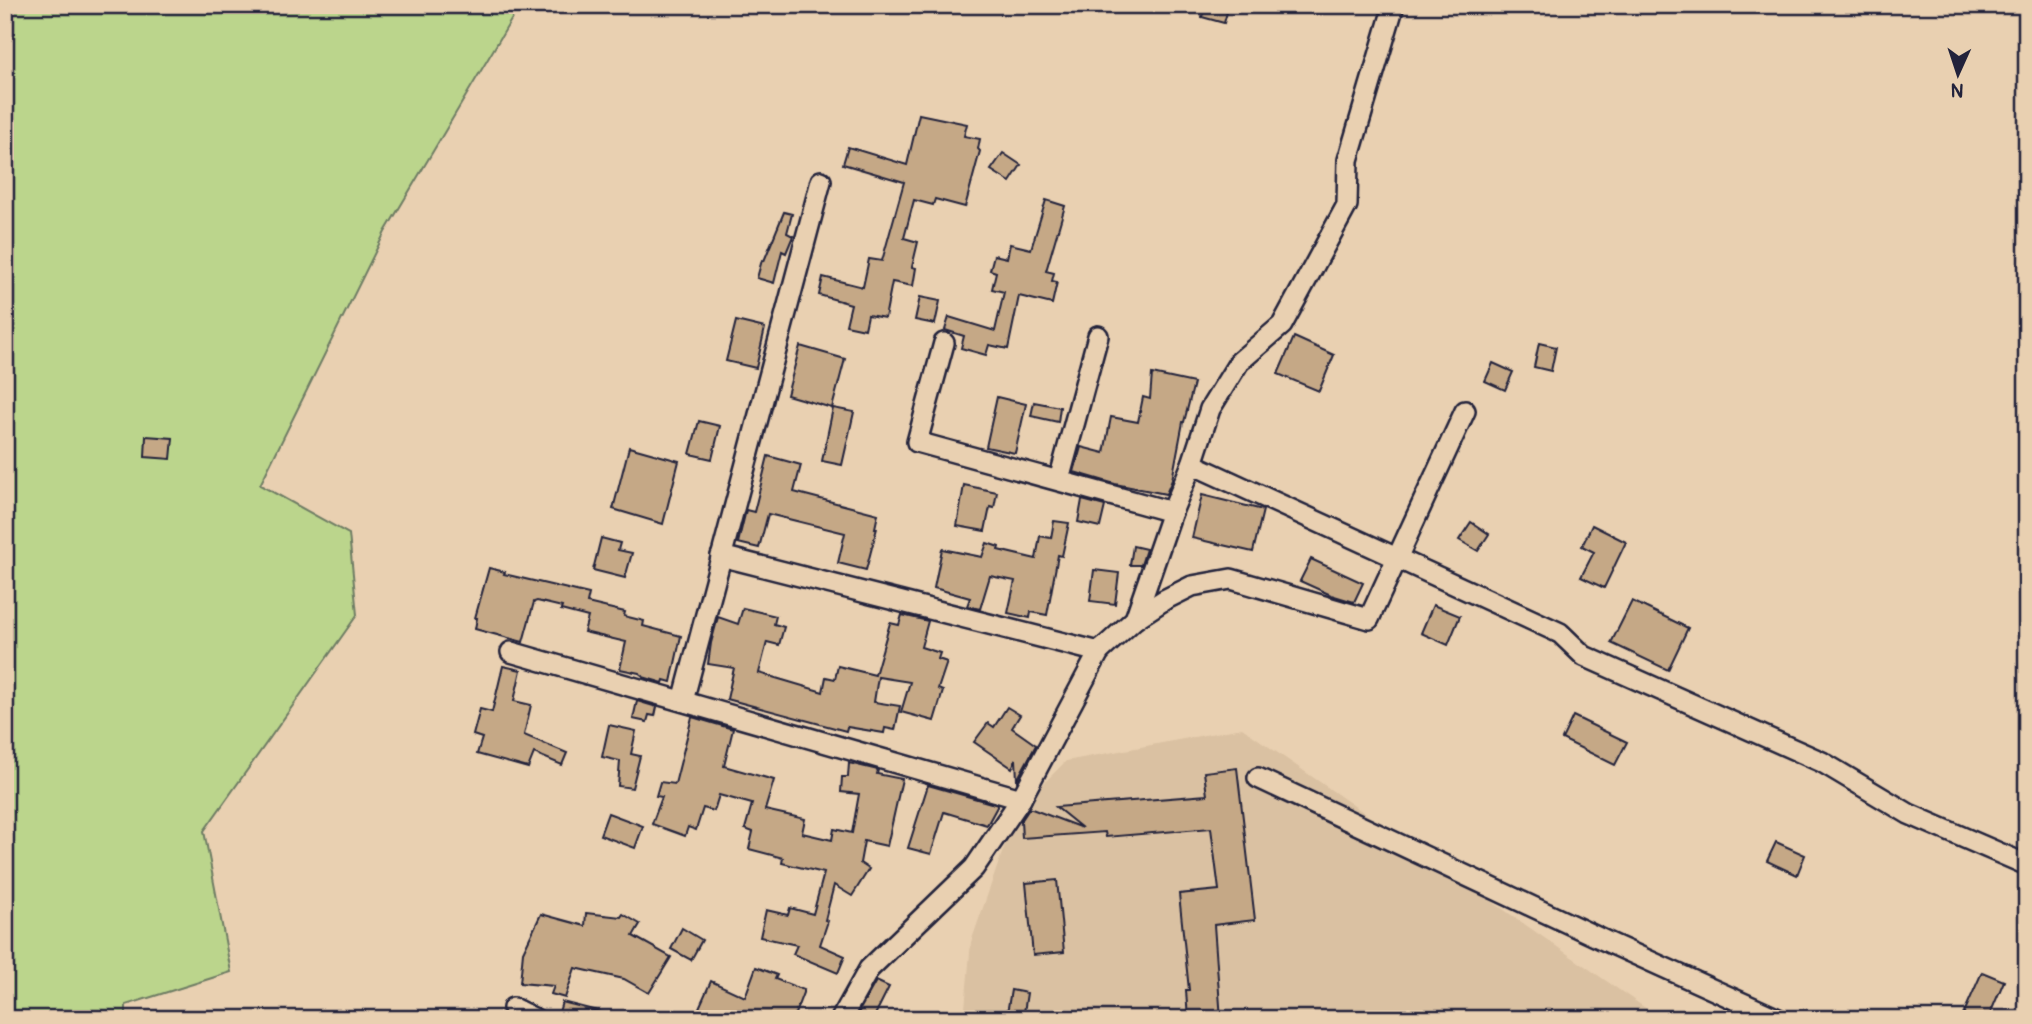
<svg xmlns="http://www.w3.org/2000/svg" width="2032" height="1024" viewBox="0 0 2032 1024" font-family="Pangolin,sans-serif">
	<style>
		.built { fill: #dac1a2 }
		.green { fill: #bbd58c; stroke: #6e7c64; stroke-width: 2 }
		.building { fill: #c5a886; stroke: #22223b; stroke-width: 2 }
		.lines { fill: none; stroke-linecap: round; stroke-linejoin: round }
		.minor-casing { stroke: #22223b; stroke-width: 24 }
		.minor { stroke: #e9d0b1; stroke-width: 19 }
	</style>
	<rect width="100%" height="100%" fill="#e9d0b1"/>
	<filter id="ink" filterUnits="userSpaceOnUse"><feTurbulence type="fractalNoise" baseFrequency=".0143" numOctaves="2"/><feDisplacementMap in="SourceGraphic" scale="14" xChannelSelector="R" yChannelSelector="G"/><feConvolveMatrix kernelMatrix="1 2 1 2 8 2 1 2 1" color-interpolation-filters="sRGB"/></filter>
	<g filter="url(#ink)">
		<polygon class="built" points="1242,728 1661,1019 964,1019 971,942 1017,810 1066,761"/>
		<polygon class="green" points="5,5 520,5 385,232 260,485 349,534 357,615 204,831 231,972 126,1005 126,1019 5,1019"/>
		<g class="building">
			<polygon points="1205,5 1229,5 1224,23 1202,17"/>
			<polygon points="919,114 967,124 964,136 980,139 978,149 980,151 965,207 935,199 933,205 914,200 904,238 918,242 912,267 916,268 913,286 892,282 885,318 868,315 865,329 846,325 851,304 819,295 823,277 863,287 869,259 882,261 904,182 843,164 848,147 907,165"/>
			<polygon points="1003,153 1021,165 1010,182 991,170"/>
			<polygon points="1046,200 1065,206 1046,271 1054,273 1052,281 1057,282 1052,304 1019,296 1008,349 989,345 986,355 961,348 964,336 945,330 949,317 995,331 1004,292 992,289 996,272 990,270 994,255 1007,258 1010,244 1031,249"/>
			<polygon points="784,212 792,214 787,233 793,236 786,253 782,251 774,283 757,278 762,260 764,261"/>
			<polygon points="920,297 940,301 935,324 915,320"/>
			<polygon points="736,321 765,328 756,368 726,361"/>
			<polygon points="1294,337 1334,355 1319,391 1278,374"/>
			<polygon points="1539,343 1556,347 1551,371 1534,367"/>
			<polygon points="800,346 845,359 832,408 787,395"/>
			<polygon points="1493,363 1513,372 1505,390 1485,381"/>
			<polygon points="1152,374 1194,383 1184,422 1183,422 1172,480 1166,494 1115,484 1074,472 1081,447 1104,453 1111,417 1138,422 1143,397 1150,399"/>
			<polygon points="997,397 1026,404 1015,453 986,447"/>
			<polygon points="1034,402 1060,407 1058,422 1031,416"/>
			<polygon points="833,408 854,412 842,465 822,461"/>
			<polygon points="699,421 720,426 712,459 690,454"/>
			<polygon points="146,436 173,438 171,459 145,457"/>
			<polygon points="629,447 679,461 663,524 613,509"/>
			<polygon points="768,456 801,465 794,492 878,514 875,528 877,528 866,570 838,563 845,533 768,514 759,548 738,543 746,510 754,512"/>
			<polygon points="964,485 997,492 994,508 990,507 985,531 957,526"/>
			<polygon points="1202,495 1263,510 1253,552 1192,538"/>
			<polygon points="1082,500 1105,506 1100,527 1078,522"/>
			<polygon points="1054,521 1069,523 1062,556 1058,555 1047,615 1031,612 1030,618 1008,613 1015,581 990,576 980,609 967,606 970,598 934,588 942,549 982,557 987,543 999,547 998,550 1036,559 1040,536 1051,538"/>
			<polygon points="1471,522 1489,534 1478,551 1459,540"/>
			<polygon points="1592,525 1626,542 1604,588 1581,577 1594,552 1582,546"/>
			<polygon points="601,538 620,543 618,550 632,553 625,578 593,570"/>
			<polygon points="1133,546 1146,549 1141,565 1130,565"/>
			<polygon points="1311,559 1363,583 1354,602 1331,595 1300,581"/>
			<polygon points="489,568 505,572 504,574 589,594 587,603 625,612 624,616 644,621 643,626 681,636 671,682 664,680 663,683 643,677 643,676 639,673 620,669 626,642 584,632 588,617 561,610 562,607 537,601 534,602 523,642 475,629 477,618 475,618"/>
			<polygon points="1094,570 1119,573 1115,604 1090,601"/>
			<polygon points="1632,601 1688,628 1668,670 1611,643"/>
			<polygon points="1433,605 1460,616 1448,645 1421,633"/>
			<polygon points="743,608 776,616 774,624 784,627 779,645 767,642 759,673 823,692 826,677 835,679 838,666 875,675 890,623 899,625 902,615 928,621 921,647 940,653 938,659 947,662 938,689 943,691 934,721 901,712 910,682 878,677 874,702 900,706 895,730 885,728 884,733 847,727 846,731 727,699 734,668 708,664 711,643 718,617 738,624"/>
			<polygon points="503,666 521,670 514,701 531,705 524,735 567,753 562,765 534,753 528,768 477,754 482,738 473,735 480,709 492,712"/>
			<polygon points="637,701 657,707 655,716 649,715 647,722 633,719"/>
			<polygon points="1007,707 1020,715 1012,728 1036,745 1017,780 1016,759 1012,768 974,742 988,723 994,727"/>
			<polygon points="1573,716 1627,742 1615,765 1562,739"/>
			<polygon points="692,717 733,729 724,766 774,780 765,810 805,819 802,833 832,840 834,829 852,833 859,794 841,792 842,777 848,777 849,763 878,770 877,774 902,779 887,846 864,841 860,863 869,869 852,896 834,885 825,920 828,921 820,945 845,956 838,973 793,954 797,945 760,937 766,910 788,915 790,908 813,914 824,873 782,863 783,858 749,849 753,832 745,829 752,804 719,795 714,811 703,808 696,830 688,827 685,836 652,824 662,797 656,796 660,782 675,784"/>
			<polygon points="609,725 636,731 631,754 640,756 632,788 618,786 620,761 602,757"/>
			<polygon points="1237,768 1255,920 1214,925 1221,1019 1188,1019 1186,990 1189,990 1179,894 1219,890 1211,828 1106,837 1105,832 1022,838 1021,821 1029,809 1032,809 1082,828 1056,807 1207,795 1204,772"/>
			<polygon points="928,785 998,805 987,825 944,812 931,854 908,848"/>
			<polygon points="608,813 643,826 635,848 600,835"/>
			<polygon points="1776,842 1805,855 1797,875 1767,861"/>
			<polygon points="1057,880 1064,952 1033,955 1026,883"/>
			<polygon points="586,913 621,917 623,914 640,924 633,936 671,957 649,993 624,979 575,968 565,998 551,994 554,986 520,983 523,952 541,914 585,926"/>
			<polygon points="682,928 702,940 691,960 671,949"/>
			<polygon points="756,967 777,975 775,979 804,990 793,1019 694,1019 711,981 745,997"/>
			<polygon points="1982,972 2004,981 1988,1019 1972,1019 1963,1015"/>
			<polygon points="876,981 889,987 873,1019 870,1019 858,1013"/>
			<polygon points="1011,990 1027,993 1023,1019 1006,1019"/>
			<polygon points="562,1002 609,1014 608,1019 557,1019"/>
		</g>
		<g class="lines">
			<defs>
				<g id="minor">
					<polyline points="944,343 917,442 1172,512"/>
					<polyline points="1192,464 1560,633 1584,656 1822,762 1909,814 2027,865"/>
					<polyline points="1059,480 1098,336"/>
					<polyline points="721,556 1099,652"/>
					<polyline points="1135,619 1164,600 1192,586 1231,579 1369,619 1465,411"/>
					<polyline points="511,652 1021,799"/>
					<polyline points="683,701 821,181"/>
					<polyline points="1258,778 1612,944 1778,1019"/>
					<polyline points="513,1008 535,1019"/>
					<polyline points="841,1019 869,969 974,868 1021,799 1099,652 1135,619 1172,512 1192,464 1210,409 1239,362 1282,325 1347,205 1348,160 1394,5"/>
				</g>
			</defs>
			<use href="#minor" class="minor-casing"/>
			<use href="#minor" class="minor"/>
		</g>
	</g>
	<rect width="2032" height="1024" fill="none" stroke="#e9d0b1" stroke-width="28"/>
	<rect x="14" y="14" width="2004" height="996" fill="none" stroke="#22223b" stroke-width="2.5" filter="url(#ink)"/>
	<g transform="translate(1958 74) rotate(183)" stroke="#e9d0b1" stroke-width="5" paint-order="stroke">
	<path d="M0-5L12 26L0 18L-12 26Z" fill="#22223b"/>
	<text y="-10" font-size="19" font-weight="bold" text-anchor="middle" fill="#22223b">N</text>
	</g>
</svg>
